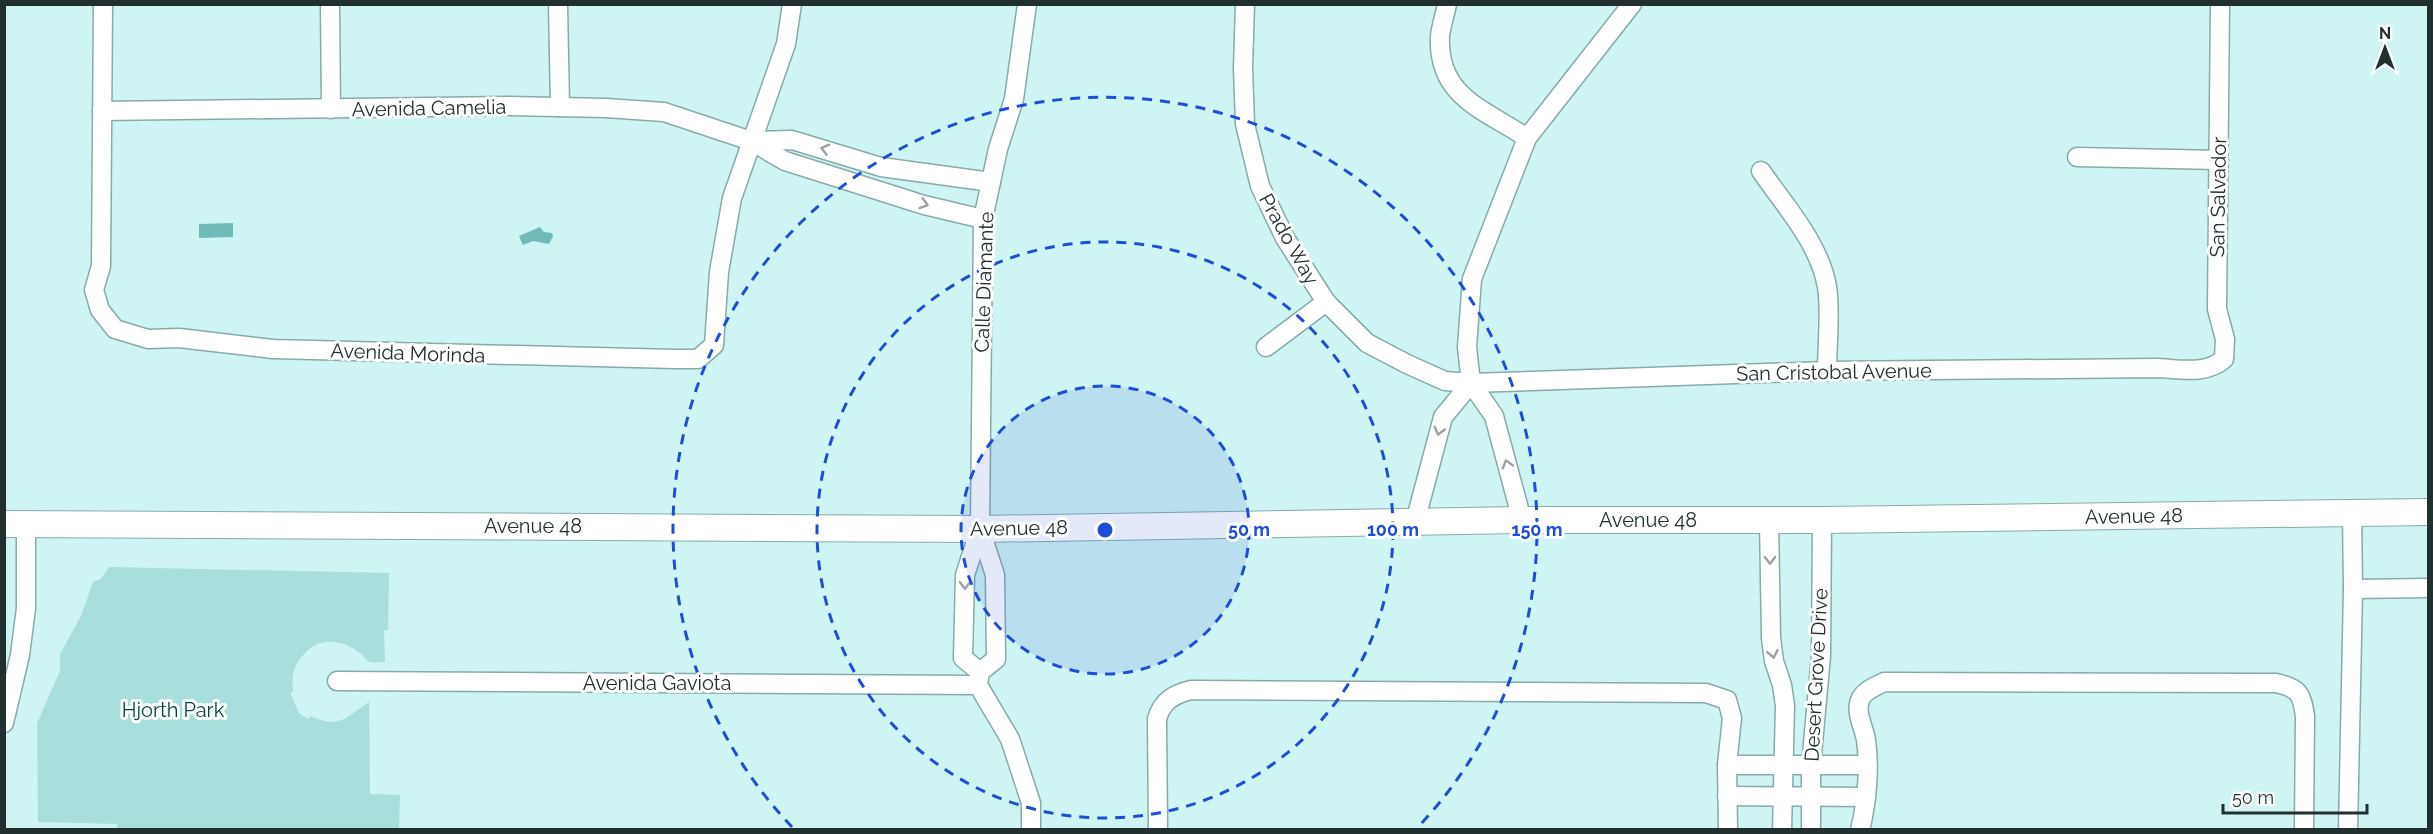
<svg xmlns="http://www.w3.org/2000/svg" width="2433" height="834" viewBox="0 0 2433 834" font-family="Raleway,sans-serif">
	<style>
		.green { fill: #a8dfdd }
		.water { fill: #70bbb9 }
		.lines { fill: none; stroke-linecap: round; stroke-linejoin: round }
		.street-casing { stroke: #87abaa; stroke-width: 21 }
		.secondary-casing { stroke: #87abaa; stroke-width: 28 }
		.street { stroke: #fff; stroke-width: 18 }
		.secondary { stroke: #fff; stroke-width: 26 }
		.oneway { stroke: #9ba2a1 }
		.ring { fill: none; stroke: #1d4ed8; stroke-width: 3; stroke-dasharray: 10 8 }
		.labels { text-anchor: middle; stroke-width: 6; stroke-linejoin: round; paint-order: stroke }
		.street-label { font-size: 20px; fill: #21302f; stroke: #fff }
		.park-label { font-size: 20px; fill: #004847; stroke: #fff }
		.centre { fill: #1d4ed8; stroke: #fff; stroke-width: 3 }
		.ring-label { font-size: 18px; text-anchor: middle; font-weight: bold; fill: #1d4ed8; stroke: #fff; stroke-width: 6; stroke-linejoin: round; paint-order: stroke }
	</style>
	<rect width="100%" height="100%" fill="#cef4f3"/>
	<path class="green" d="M 109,567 L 389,573 L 388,630 L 384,631 L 385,662 C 381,662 374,663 370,662 C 367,661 363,655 360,653 C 343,640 320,636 305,653 C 294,664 291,676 293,692 L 290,693 L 299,713 L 308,719 L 310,716 C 340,729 345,718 369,702 L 370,794 L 400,795 L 399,829 L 117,830 L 117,824 L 38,822 L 37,723 L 60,671 L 60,654 L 81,616 L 93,582 L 101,579 Z"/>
	<g class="water">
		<polygon points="233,223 233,237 199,238 199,224"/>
		<polygon points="540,227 544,232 552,233 553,236 549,244 533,241 523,245 519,236"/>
	</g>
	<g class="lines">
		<defs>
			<g id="street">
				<polyline points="103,4 101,266 94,290 100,310 115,329 148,339 179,338 273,349 674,359 698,359 714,345 719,272 732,198 786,44 792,4"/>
				<polyline points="330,4 331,109"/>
				<polyline points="558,4 560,107"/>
				<path d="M 1245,4 L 1243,68 L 1245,124 L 1260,186 L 1285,238 L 1326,302 L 1367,343 L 1407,364 L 1445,381 L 1471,383 L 1827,371 L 2158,368 C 2180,369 2206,375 2224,359 L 2225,339 L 2217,309 L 2220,4"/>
				<path d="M 1447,4 C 1445,15 1441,26 1440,36 C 1437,97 1484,109 1527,138"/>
				<polyline points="102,111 509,106 606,108 664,112 751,141 785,161 924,205 983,219"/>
				<polyline points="753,141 792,140 881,167 991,182"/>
				<polyline points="2077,157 2219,160"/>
				<path d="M 1761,171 C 1785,206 1820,244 1827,287 C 1831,311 1827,346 1827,371"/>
				<polyline points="1266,347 1326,302"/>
				<polyline points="1522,520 1494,416 1471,383 1467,347 1472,279 1527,138 1632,4"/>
				<polyline points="1769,520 1771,638 1774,661 1782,685 1785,706 1782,830"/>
				<polyline points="1415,522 1443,417 1471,383"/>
				<polyline points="980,529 995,575 996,659 980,672 978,685 1010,739 1031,803 1031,830"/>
				<polyline points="2353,589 2428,588"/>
				<polyline points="980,672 963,658 965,575 980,529 983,219 998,149 1014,99 1027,4"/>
				<polyline points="337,681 978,685"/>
				<polyline points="4,723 20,655 26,608 26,523"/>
				<polyline points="1727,765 1867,765"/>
				<polyline points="1727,796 1866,797"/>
				<path d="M 1158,830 L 1157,719 C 1162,701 1174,694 1191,690 L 1706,693 L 1727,700 L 1732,718 L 1727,765 L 1728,830"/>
				<polyline points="1811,830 1811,765 1821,656 1822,520"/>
				<path d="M 1860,830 C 1867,802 1870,768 1866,740 C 1864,727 1854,711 1861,698 C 1865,690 1877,686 1884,682 L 2276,683 C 2299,688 2302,694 2305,716 L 2304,830"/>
				<polyline points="2348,830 2353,589 2352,513"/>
			</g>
			<polyline id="secondary" points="4,524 980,529 1522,520 1822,520 2428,512"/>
		</defs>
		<use href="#street" class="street-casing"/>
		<use href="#secondary" class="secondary-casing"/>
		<use href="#street" class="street"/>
		<use href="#secondary" class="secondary"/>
	</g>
	<defs><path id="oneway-chevron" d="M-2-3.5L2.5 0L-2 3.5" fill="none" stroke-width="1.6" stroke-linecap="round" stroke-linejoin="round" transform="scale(1.5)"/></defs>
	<g class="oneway">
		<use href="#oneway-chevron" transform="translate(825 149) rotate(-165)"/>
		<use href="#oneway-chevron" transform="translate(924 204) rotate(16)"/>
		<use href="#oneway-chevron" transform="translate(1439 431) rotate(105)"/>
		<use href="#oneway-chevron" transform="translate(1507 464) rotate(-106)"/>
		<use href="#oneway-chevron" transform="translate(1770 560) rotate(89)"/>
		<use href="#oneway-chevron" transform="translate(965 585) rotate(91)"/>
		<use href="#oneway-chevron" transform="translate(1773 654) rotate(79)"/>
	</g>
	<circle cx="1105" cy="530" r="144" fill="#1d4ed8" fill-opacity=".12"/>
	<g class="ring">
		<circle cx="1105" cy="530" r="144"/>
		<circle cx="1105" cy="530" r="288"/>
		<path d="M792 827A432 432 0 1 1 1418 827"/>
	</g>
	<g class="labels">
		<g class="street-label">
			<text transform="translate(429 108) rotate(-1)" y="7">Avenida Camelia</text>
			<text transform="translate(2218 197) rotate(-89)" y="7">San Salvador</text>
			<text transform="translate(1289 239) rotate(61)" y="7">Prado Way</text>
			<text transform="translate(984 282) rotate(-88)" y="7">Calle Diamante</text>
			<text transform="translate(408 353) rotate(2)" y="7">Avenida Morinda</text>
			<text transform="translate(1834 372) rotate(-1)" y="7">San Cristobal Avenue</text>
			<text transform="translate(2134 516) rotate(-1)" y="7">Avenue 48</text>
			<text x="1648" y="527">Avenue 48</text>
			<text x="533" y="533">Avenue 48</text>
			<text transform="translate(1019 528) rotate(-1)" y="7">Avenue 48</text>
			<text transform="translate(1816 675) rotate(-87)" y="7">Desert Grove Drive</text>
			<text x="657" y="690">Avenida Gaviota</text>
		</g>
		<g class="park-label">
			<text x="173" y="717">Hjorth Park</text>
		</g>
	</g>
	<circle cx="1105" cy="530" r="9" class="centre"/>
	<g class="ring-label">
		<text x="1249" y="536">50 m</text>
		<text x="1393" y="536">100 m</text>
		<text x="1537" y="536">150 m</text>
	</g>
	<rect width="2433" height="834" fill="none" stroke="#21302f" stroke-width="12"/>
	<g transform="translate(2385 48)" stroke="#ffffff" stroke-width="4.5" paint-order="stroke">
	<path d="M0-4.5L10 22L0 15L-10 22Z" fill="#21302f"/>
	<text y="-9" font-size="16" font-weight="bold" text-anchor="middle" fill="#21302f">N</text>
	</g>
	<path d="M2223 804v9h144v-9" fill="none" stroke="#21302f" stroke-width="3"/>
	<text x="2232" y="804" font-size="18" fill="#21302f" stroke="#ffffff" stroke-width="4.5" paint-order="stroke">50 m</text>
</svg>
